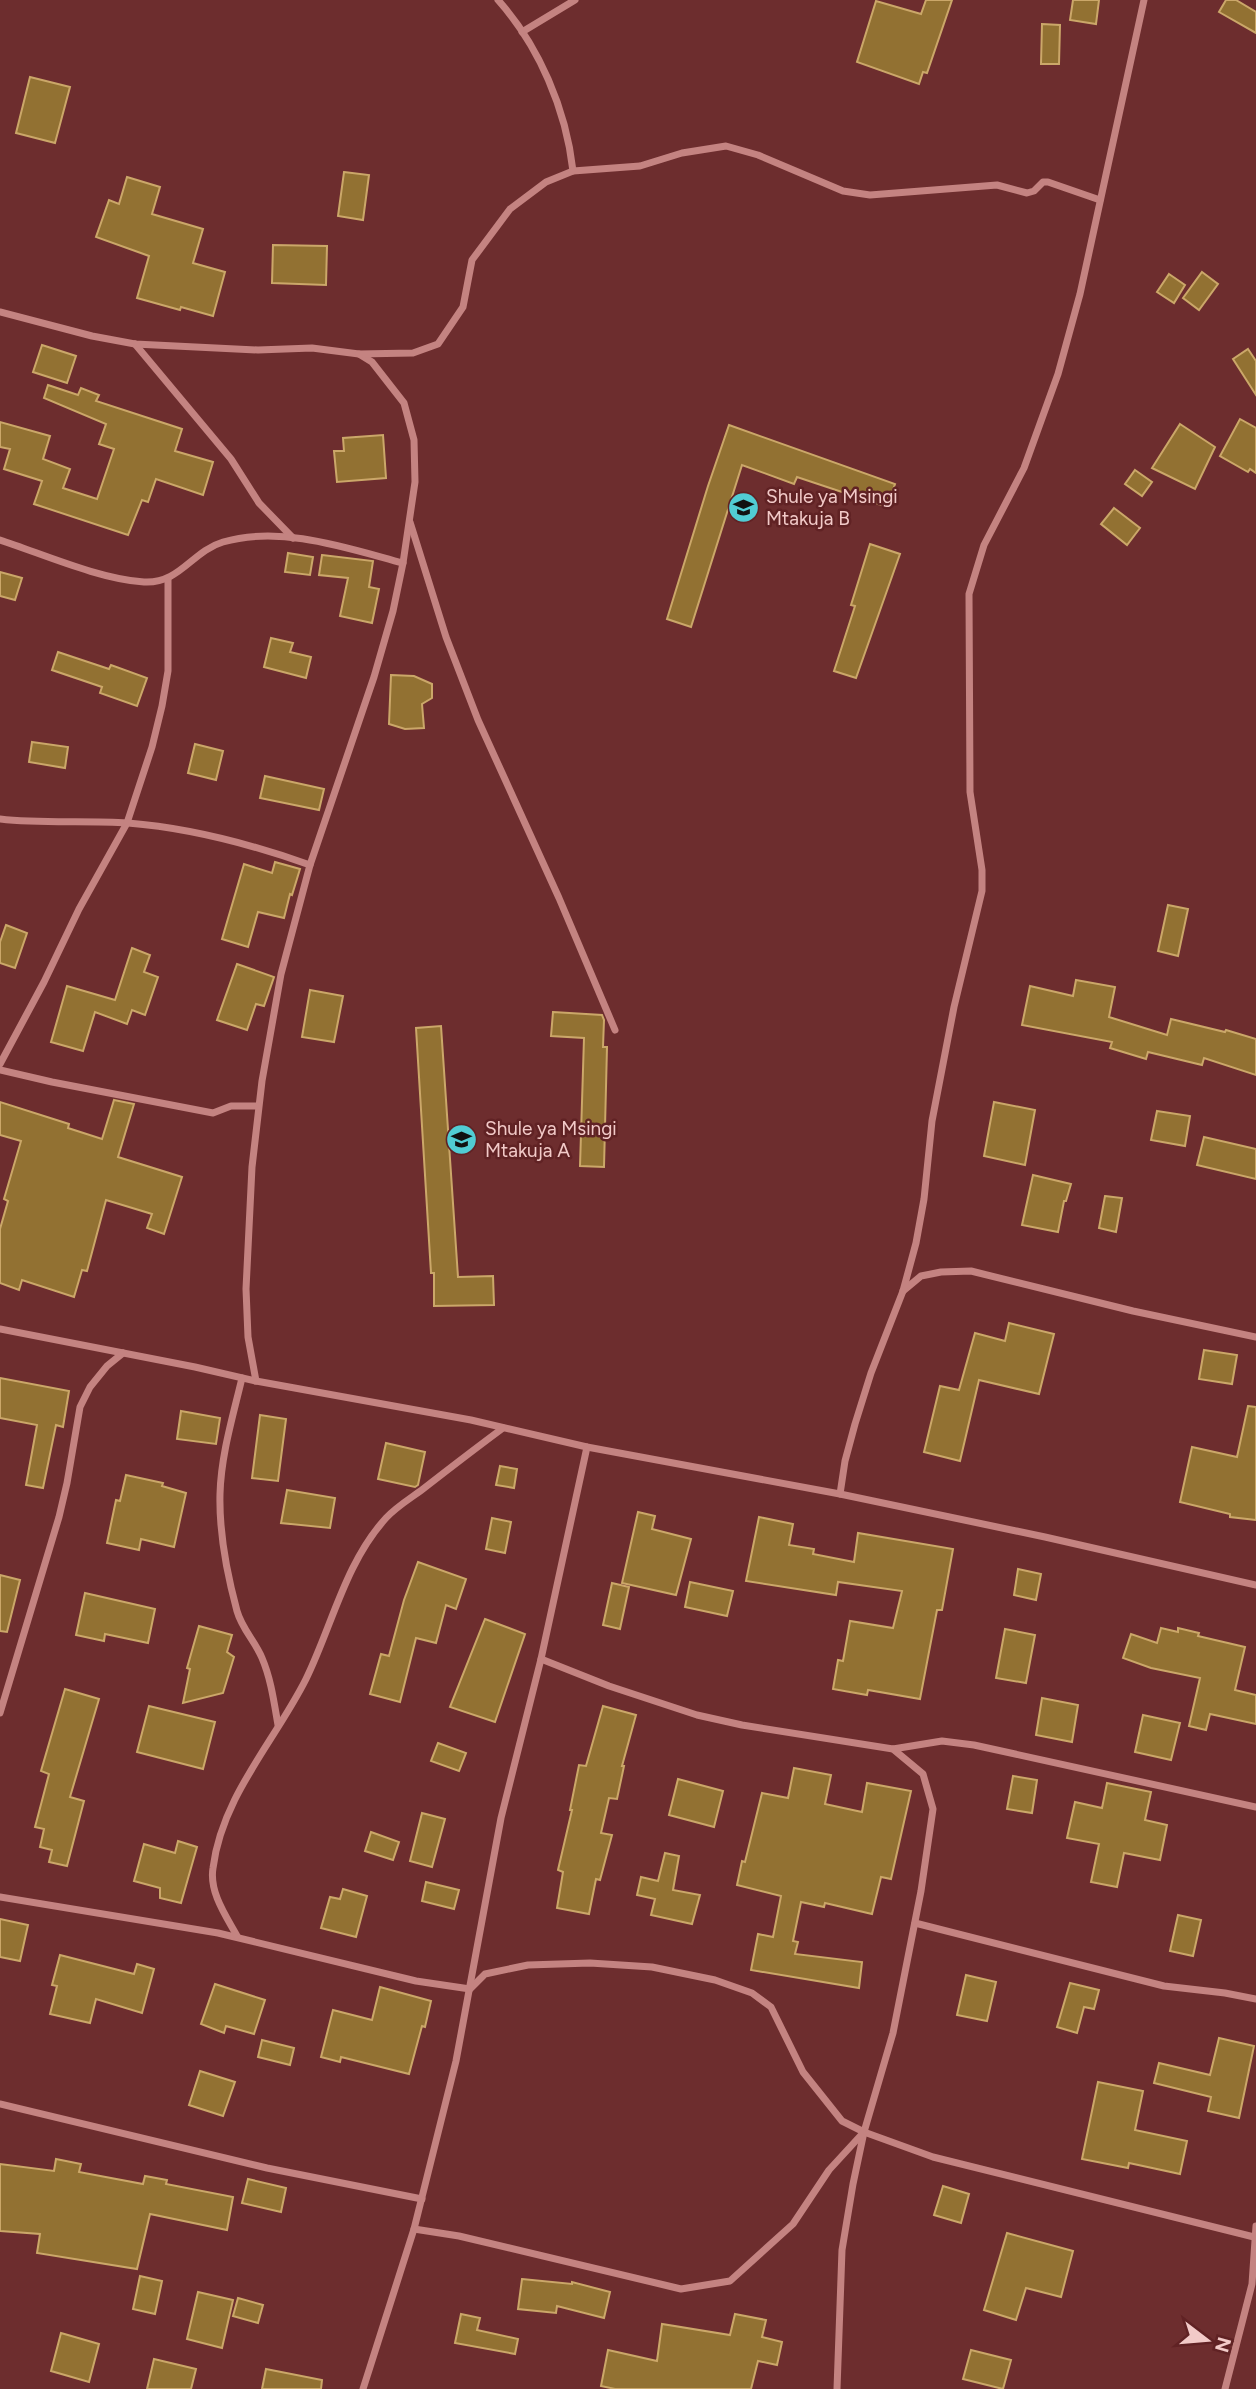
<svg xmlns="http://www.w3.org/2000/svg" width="1256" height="2389" viewBox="0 0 1256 2389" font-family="Figtree,sans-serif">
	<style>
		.building { fill: #927132; stroke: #cba769; stroke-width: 2 }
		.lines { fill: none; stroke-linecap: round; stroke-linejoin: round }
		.street { stroke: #c48381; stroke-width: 7 }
		.labels { text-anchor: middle; stroke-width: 5; stroke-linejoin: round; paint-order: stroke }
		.poi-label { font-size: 19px; fill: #f2cac8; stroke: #602224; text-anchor: start }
	</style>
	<rect width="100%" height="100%" fill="#6d2d2e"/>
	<g class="building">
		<polygon points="926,0 952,0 927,73 923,72 919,84 857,62 876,1 921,14"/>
		<polygon points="1073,0 1099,0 1096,24 1070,20"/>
		<polygon points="1226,0 1236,0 1256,12 1256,33 1219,12"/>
		<polygon points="1042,24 1060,25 1059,64 1041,64"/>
		<polygon points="30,77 70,87 55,143 16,133"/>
		<polygon points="344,172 369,175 363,220 338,216"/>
		<polygon points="127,177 160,187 152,214 203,229 193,263 225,272 213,316 181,307 180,310 137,298 149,256 96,237 109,200 119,204"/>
		<polygon points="273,245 327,246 326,285 272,283"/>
		<polygon points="1202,272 1218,284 1199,310 1183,298"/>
		<polygon points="1169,274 1185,285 1174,303 1157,292"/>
		<polygon points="42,345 76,356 67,383 33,372"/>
		<polygon points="1248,349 1256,361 1256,395 1233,359"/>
		<polygon points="48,385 78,395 81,388 99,395 96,401 182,429 175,451 213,462 203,495 156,479 148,502 142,500 128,535 34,504 42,481 4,469 10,449 0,447 0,422 50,436 43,459 70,469 63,488 97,499 114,449 99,444 106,424 44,398"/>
		<polygon points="1240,419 1256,428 1256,473 1250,469 1248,472 1220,456"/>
		<polygon points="1180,424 1215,447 1195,489 1152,468"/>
		<polygon points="729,425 895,484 887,507 797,477 794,484 742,465 691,627 667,619 708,486"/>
		<polygon points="383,435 386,478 337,482 334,451 344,451 343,438"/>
		<polygon points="1135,470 1152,482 1142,496 1125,484"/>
		<polygon points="1114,508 1140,528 1127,545 1101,524"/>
		<polygon points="870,544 900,554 856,678 834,671 855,606 851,605"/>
		<polygon points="288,553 313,557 310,575 285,572"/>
		<polygon points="322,555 373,561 369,587 379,589 372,623 340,616 348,578 319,575"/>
		<polygon points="0,572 22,578 15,600 0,596"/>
		<polygon points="271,638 293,643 290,652 311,657 306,678 264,667"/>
		<polygon points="58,652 109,669 111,665 147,678 137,706 100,693 102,687 52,670"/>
		<polygon points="391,675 414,676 432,684 432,698 422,704 424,728 405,729 389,724"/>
		<polygon points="32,742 68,747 65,768 29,762"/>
		<polygon points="195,744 223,751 216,780 188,773"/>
		<polygon points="265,776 324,789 319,810 260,798"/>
		<polygon points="275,862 300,869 292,895 290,894 284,918 258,912 248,947 222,939 244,864 272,873"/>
		<polygon points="1168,905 1188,909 1178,956 1158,951"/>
		<polygon points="6,925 27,933 15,968 0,963 0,942"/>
		<polygon points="132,948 150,955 144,972 158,977 145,1015 132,1010 127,1024 95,1012 83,1051 51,1042 67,986 115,1000"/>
		<polygon points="237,964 274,977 264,1006 256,1004 247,1030 217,1020"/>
		<polygon points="1076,980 1115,987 1109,1017 1167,1035 1171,1019 1225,1032 1226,1030 1256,1039 1256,1075 1204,1058 1202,1065 1148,1052 1146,1059 1110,1048 1112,1042 1022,1025 1030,986 1073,996"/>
		<polygon points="310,990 343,996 334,1042 302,1037"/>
		<polygon points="553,1012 602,1015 604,1020 603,1047 607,1047 604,1167 580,1166 584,1038 551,1036"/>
		<polygon points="441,1026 458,1277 493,1276 494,1305 434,1306 434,1273 431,1273 416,1028"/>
		<polygon points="114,1100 134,1104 118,1157 182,1177 164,1234 147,1228 152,1214 106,1200 87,1271 82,1270 74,1297 22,1280 19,1290 0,1283 0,1229 8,1201 4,1199 21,1141 0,1135 0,1102 69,1124 68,1128 102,1139"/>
		<polygon points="994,1102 1035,1110 1025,1165 984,1156"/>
		<polygon points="1157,1111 1190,1116 1185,1146 1151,1140"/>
		<polygon points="1204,1137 1256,1149 1256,1179 1197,1165"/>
		<polygon points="1033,1175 1071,1184 1066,1201 1064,1201 1058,1232 1022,1225"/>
		<polygon points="1105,1196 1122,1198 1116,1232 1099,1228"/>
		<polygon points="1009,1323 1054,1334 1039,1394 979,1380 960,1461 924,1452 940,1386 959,1390 975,1333 1005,1341"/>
		<polygon points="1204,1350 1237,1355 1232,1384 1199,1379"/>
		<polygon points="0,1378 69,1391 63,1427 56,1425 43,1488 26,1485 37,1425 0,1418"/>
		<polygon points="1248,1406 1256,1407 1256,1520 1230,1517 1230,1514 1180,1502 1192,1447 1237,1457"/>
		<polygon points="181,1411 220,1418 216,1444 177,1439"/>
		<polygon points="260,1415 286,1419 278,1481 252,1478"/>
		<polygon points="386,1443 425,1452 418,1485 415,1487 378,1479"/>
		<polygon points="500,1466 517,1469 514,1488 496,1485"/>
		<polygon points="126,1475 163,1483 162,1486 186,1493 174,1547 141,1539 139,1550 107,1543 116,1500 120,1501"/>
		<polygon points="287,1490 335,1498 330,1528 281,1523"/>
		<polygon points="638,1512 655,1516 652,1529 691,1539 676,1595 622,1583"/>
		<polygon points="759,1517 793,1524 789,1545 814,1549 813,1554 854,1562 858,1533 953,1549 942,1610 937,1610 920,1699 868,1690 867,1695 833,1689 838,1660 843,1661 850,1621 893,1628 902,1591 838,1582 836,1595 746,1581"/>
		<polygon points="492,1518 511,1522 505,1553 486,1549"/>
		<polygon points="418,1562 466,1579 456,1609 446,1605 436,1643 416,1638 400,1702 370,1694 381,1654 389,1656 404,1600"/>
		<polygon points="1018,1569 1041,1574 1036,1600 1014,1595"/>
		<polygon points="0,1575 20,1580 7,1632 0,1631"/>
		<polygon points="690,1582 733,1591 727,1616 685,1607"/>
		<polygon points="612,1583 629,1587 620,1629 603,1625"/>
		<polygon points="85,1593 155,1609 148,1643 105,1634 104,1641 76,1635"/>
		<polygon points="485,1619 525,1634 495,1722 450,1707"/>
		<polygon points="199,1626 232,1635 227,1652 234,1657 223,1693 183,1703 190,1669 187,1668"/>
		<polygon points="1161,1628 1178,1632 1178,1628 1199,1633 1198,1636 1245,1647 1235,1690 1256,1695 1256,1724 1210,1714 1206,1730 1189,1726 1200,1678 1151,1668 1123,1658 1131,1634 1157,1643"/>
		<polygon points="1005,1629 1035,1635 1026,1683 996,1678"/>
		<polygon points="65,1689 99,1699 70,1797 84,1801 67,1866 49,1862 52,1850 40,1847 44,1829 35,1827 49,1774 41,1771"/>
		<polygon points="1042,1698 1078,1705 1072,1742 1036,1735"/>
		<polygon points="149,1706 215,1722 203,1769 137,1752"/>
		<polygon points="603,1706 636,1715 622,1766 624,1766 617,1799 609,1798 601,1833 612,1835 600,1880 596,1879 589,1914 557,1908 563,1872 558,1870 572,1810 570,1810 579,1765 586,1766"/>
		<polygon points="1143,1715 1180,1723 1171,1760 1135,1752"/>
		<polygon points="438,1743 466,1753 459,1771 431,1761"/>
		<polygon points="794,1768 831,1775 825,1804 862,1812 867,1783 911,1791 891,1879 881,1877 872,1914 825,1903 824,1907 801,1902 793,1941 798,1942 795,1954 862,1962 859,1988 751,1970 758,1934 773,1937 781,1896 737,1885 742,1861 745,1862 762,1793 788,1798"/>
		<polygon points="1013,1776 1037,1780 1032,1813 1007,1809"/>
		<polygon points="678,1779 723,1791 714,1827 669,1815"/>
		<polygon points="1107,1783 1151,1792 1145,1820 1167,1825 1160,1860 1124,1853 1117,1887 1091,1882 1099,1844 1067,1838 1075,1802 1102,1808"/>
		<polygon points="422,1813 445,1819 432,1867 410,1861"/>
		<polygon points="371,1832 399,1842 393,1860 365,1851"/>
		<polygon points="178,1841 197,1847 181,1903 160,1898 160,1888 134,1881 144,1844 175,1853"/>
		<polygon points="665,1853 679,1856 673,1890 700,1895 692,1924 651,1915 655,1899 637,1895 641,1877 658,1881"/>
		<polygon points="426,1882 459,1890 454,1909 422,1901"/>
		<polygon points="343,1889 367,1896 356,1937 321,1928 330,1897 340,1899"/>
		<polygon points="1178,1915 1201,1920 1193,1956 1170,1951"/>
		<polygon points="0,1919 28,1925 20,1961 0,1957"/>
		<polygon points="60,1955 134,1974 137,1964 154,1969 142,2013 96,1999 90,2023 50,2014 57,1986 52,1985"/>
		<polygon points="966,1975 996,1982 987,2021 957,2015"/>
		<polygon points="1070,1983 1099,1990 1094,2009 1084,2007 1077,2033 1057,2027"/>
		<polygon points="215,1984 265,2000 254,2034 226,2026 224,2033 201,2024"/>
		<polygon points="380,1987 431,2001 425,2027 422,2026 409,2074 341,2057 340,2062 321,2057 333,2010 372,2020"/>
		<polygon points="1219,2038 1254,2046 1239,2118 1208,2111 1211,2097 1154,2083 1159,2063 1210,2075"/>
		<polygon points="262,2040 294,2048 290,2065 258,2057"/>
		<polygon points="200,2071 235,2082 223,2116 189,2105"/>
		<polygon points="1098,2082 1143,2091 1135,2130 1187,2141 1180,2174 1129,2163 1128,2168 1082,2159"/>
		<polygon points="56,2159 81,2164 79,2172 143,2184 145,2176 167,2180 166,2184 233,2197 227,2230 150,2214 137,2269 37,2253 40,2234 0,2231 0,2164 54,2171"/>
		<polygon points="248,2179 286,2188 281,2212 242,2203"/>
		<polygon points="943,2186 969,2194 961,2223 934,2215"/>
		<polygon points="1007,2233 1073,2251 1061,2297 1026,2288 1016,2320 984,2310"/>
		<polygon points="140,2276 162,2281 155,2314 133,2309"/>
		<polygon points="522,2279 572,2284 572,2282 610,2292 604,2318 557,2306 556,2313 518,2309"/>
		<polygon points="198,2292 233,2300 222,2348 187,2339"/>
		<polygon points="238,2298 263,2305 258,2323 233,2316"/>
		<polygon points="461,2314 480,2318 477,2330 518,2339 515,2354 455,2343"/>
		<polygon points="735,2314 766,2320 762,2337 782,2342 777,2365 758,2361 751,2389 615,2389 601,2386 608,2350 657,2361 662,2324 730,2335"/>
		<polygon points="61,2333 99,2344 89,2382 51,2371"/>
		<polygon points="971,2350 1011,2360 1003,2389 963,2379"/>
		<polygon points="154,2359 196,2369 191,2389 147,2389"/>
		<polygon points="266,2369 322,2380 321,2389 262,2389"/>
	</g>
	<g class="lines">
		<g class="street">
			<path d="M 498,0 C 539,46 566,109 573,171"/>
			<polyline points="522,32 575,0"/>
			<polyline points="0,312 92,336 135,344 258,350 312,348 359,354 372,362 404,403 414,440 415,482 403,563 393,611 374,677 310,865 281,974 262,1081 252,1167 246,1289 248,1337 256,1381"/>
			<polyline points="135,344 231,459 259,503 293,538"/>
			<polyline points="359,354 413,353 438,344 463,307 472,260 510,209 546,182 573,171 640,166 682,153 726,146 758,155 843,191 870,195 997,185 1027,193 1034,191 1043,182 1048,182 1100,200"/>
			<polyline points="410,522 446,637 478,720 559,898 615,1030"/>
			<path d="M 0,540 C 43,554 99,579 144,582 C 180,584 192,551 223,542 C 281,525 347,548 403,563"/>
			<path d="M 0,819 C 42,824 86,820 128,823 C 191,828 251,844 310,865"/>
			<polyline points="0,1064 44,982 79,909 127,823 152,747 162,706 168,671 168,580"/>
			<polyline points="0,1070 52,1082 213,1113 231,1106 258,1106"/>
			<polyline points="903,1291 921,1276 941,1272 971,1271 1133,1311 1256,1337"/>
			<polyline points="0,1329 195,1367 256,1381 471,1420 587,1447 840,1494 1045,1537 1256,1585"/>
			<path d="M 242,1378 C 233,1416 221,1455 220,1494 C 219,1532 227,1574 237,1611 C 242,1629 255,1641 262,1658 C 271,1679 274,1702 278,1725"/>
			<polyline points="840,1494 845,1461 855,1424 871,1373 903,1291 916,1243 924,1199 932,1121 954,1007 982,891 982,870 970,792 969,594 984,545 1024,468 1058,374 1080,294 1144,0"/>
			<polyline points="541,1659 609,1686 697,1715 742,1725 893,1749 923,1774 933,1809 921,1891 893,2033 864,2132 853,2184 842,2250 837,2389"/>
			<polyline points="0,1713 59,1517 67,1483 80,1407 90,1387 107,1366 123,1353"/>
			<polyline points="893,1749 942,1741 974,1745 1256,1807"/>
			<polyline points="0,1897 218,1933 416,1981 470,1989 485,1974 528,1965 590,1963 652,1967 715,1980 752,1993 771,2007 803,2072 842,2121 864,2132 933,2157 1254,2237"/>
			<polyline points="915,1923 1164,1986 1225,1993 1256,1999"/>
			<path d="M 237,1936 C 226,1916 209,1892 213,1868 C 222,1796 275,1741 306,1679 C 332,1626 345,1563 386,1518 C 396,1507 411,1498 423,1489 C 450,1468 476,1448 503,1428"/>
			<polyline points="0,2104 267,2168 422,2199"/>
			<polyline points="414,2229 459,2236 681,2289 730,2281 793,2224 829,2170 863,2133"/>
			<polyline points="363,2389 414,2229 456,2061 501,1818 541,1659 587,1447"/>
			<polyline points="1225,2389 1252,2284 1256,2226"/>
		</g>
	</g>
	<defs>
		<symbol id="school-disc" viewBox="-11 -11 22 22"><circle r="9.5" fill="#51ccd3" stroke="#602224"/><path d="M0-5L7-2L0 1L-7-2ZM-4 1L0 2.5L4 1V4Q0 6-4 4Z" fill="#111"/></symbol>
	</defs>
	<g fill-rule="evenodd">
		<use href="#school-disc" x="726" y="490" width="35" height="35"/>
		<use href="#school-disc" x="444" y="1122" width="35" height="35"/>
	</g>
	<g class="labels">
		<g class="poi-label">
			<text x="766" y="503">Shule ya Msingi<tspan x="766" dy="22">Mtakuja B</tspan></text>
			<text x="485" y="1135">Shule ya Msingi<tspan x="485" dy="22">Mtakuja A</tspan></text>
		</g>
	</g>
	<g transform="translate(1207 2340) rotate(106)" stroke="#602224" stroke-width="5" paint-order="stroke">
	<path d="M0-5L12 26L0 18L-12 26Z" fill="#f2cac8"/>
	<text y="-10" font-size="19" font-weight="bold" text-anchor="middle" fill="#f2cac8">N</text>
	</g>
</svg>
